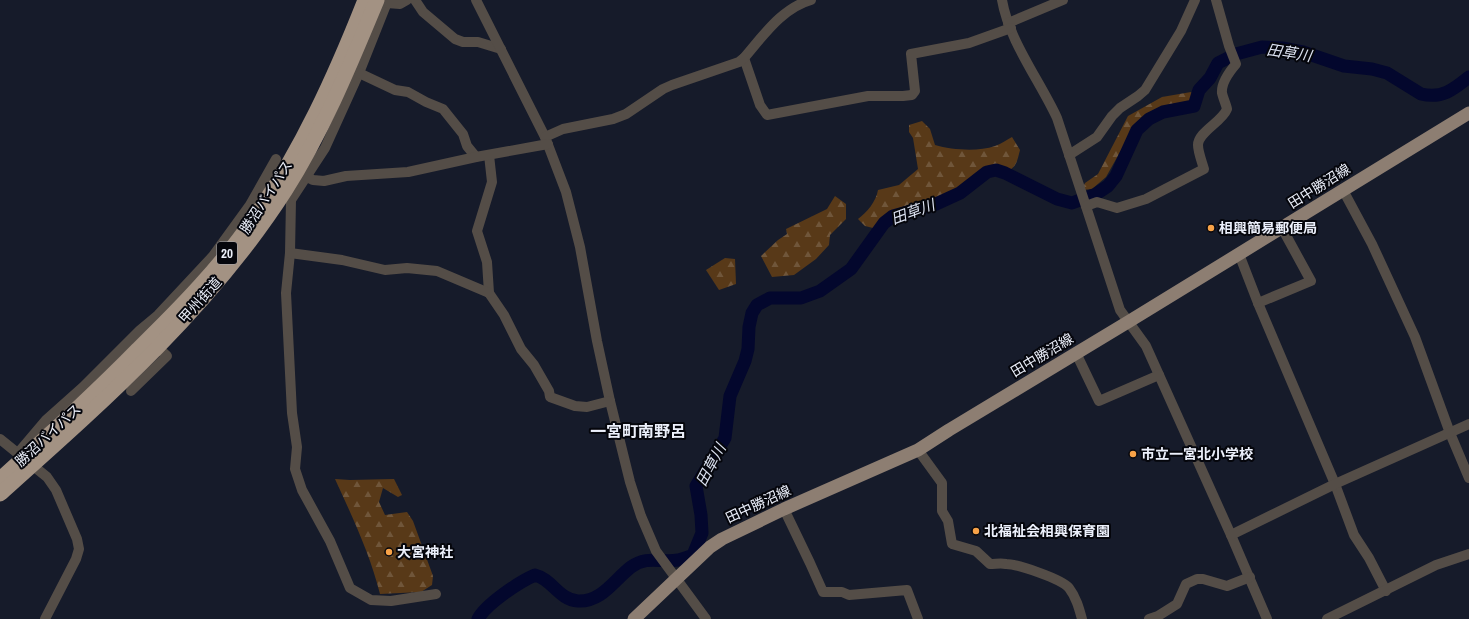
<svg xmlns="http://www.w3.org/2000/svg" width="1469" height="619" viewBox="0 0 1469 619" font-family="'Archivo Narrow','Noto Sans JP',sans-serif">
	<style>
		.forest { fill: url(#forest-firs) }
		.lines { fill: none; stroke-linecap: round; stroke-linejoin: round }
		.river { stroke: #03072d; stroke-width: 13 }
		.minor { stroke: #544d47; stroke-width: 10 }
		.major { stroke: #8d7e72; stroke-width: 13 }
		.highway { stroke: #a39283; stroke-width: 15 }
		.poi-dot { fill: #f7a248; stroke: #05060c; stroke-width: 1.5 }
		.labels { text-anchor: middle; stroke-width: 4; stroke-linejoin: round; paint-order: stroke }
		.shield { fill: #05060c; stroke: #a7aab3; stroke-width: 1 }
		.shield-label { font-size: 13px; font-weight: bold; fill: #ecf0fb }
		.street-label { font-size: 14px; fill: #ecf0fb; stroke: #05060c }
		.poi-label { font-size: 14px; font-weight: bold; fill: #ecf0fb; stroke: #05060c; text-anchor: start }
		.water-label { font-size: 15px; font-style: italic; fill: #dce2f1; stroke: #05060c }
		.quarter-label { font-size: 16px; font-weight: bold; fill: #ecf0fb; stroke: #05060c }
	</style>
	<defs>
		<pattern id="forest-firs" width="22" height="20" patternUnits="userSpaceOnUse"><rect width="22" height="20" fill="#583918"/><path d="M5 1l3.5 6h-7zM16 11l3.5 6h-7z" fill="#70563a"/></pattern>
	</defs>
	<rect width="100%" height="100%" fill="#161b2a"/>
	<g class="forest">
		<polygon points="1191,92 1194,95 1188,103 1165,108 1146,117 1133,129 1106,177 1092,189 1082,190 1085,183 1098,174 1128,116 1162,97"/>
		<path d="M 922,121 L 930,129 L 935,145 C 952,150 978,152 995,146 C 1001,144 1006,140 1012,137 L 1020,150 C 1017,161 1017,167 1006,172 L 997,167 L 981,173 L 960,189 L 934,202 L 885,215 L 873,228 L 865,226 L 858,219 C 867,212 876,202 878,190 L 899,185 L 918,169 L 913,138 L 909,132 L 909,125 Z"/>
		<polygon points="835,196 846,204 846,219 830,235 829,245 816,259 794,275 772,277 761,256 778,240 787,234 786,229 827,209"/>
		<polygon points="725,258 735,259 736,284 719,290 706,270"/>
		<path d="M 335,479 L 350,480 L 394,479 L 402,495 L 398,497 L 383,488 L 379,502 L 385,515 L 407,512 L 413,521 L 433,576 L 432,585 L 421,592 L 380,594 C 370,554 352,516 335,479 Z"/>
	</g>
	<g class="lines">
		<path class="river" d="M 478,619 C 486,604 519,582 535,575 C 552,579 559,600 578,601 C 602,602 614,580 631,567 C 647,555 661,563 678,560 C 683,559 688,557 693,555 L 702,533 L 701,515 L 696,486 L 725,438 L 730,396 L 745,361 L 748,349 L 749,327 L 752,313 L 757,305 L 770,298 L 801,298 L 820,291 L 851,269 L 884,223 L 893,216 L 936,204 L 960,193 L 987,172 L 996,170 L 1005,173 L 1057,199 L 1072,203 L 1096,194 L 1108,186 L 1116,176 L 1137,130 L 1149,119 L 1163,112 L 1194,106 L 1199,90 L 1210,78 L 1218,63 L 1236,54 L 1262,47 L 1282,48 L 1303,52 L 1344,66 L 1372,69 L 1387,73 L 1421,94 C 1442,99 1453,90 1469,77"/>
		<g class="minor">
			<polyline points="388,0 359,73 325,148 291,200 290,253 286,293 292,413 297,447 295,469 302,490 330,541 350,588 371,600 391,601 436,594"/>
			<polyline points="415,0 423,12 455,39 463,42 478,42 501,49"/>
			<polyline points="476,0 545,137 566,192 580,247 597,341 610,401 630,482 641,516 656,551 706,619"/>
			<path d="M 1002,0 C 1009,41 1040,81 1057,118 L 1120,310 L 1146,346 L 1231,535 L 1267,619"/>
			<polyline points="387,3 400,4 407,0"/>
			<polyline points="1008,23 1063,0"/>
			<polyline points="744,58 760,105 767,115 868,96 903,96 912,95 915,91 911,54 969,43 1011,28"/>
			<polyline points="359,73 395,90 408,92 426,102 443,109 463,134 467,146 476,157"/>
			<path d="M 545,137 L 563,129 L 613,119 L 626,114 L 663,89 L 672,85 L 739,62 L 744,58 C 763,36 782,8 811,0"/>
			<polyline points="489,155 492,182 477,231 487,262 489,293 504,315 521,349 534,365 549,391 550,397 575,406 587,407 610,401"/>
			<polyline points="1069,155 1097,137 1112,116 1120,108 1138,96 1145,90 1181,31 1195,0"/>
			<polyline points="303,175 313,180 324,181 346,176 408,172 476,157 548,144"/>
			<polyline points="1343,190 1372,244 1415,337 1450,433 1469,478"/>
			<path d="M 1086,206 L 1097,202 L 1117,208 L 1146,199 L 1204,169 C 1202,162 1198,152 1198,145 C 1198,132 1222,122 1227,109 C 1226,104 1223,98 1222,93 C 1221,83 1230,71 1236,64 L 1229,46 L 1216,0"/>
			<polyline points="290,253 342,260 385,270 407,268 437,271 489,293"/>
			<polyline points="1239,254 1258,303 1335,484 1354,535 1369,558 1386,591"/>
			<polyline points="1258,303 1311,281 1282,228"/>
			<polyline points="1076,353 1099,401 1159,375"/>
			<polyline points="131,391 167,356 153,343"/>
			<polyline points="0,439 47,477 56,490 77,539 79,549 76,559 45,619"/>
			<path d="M 918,450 L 942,483 L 942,511 L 948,521 L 952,544 L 976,551 L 990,564 C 996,564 1001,563 1006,564 C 1017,564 1062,579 1069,588 C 1076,597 1079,608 1082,619"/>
			<polyline points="18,453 46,420 83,387 140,330 158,315 213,256 250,205 276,159"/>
			<polyline points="784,509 810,563 823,592 842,592 849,595 907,590 918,619"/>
			<polyline points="1231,535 1335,484 1469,424"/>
			<polyline points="1149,619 1158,616 1177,604 1186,584 1197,579 1203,579 1227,586 1250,577"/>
			<polyline points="1327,619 1436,565 1469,554"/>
		</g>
		<polyline class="major" points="634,619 710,547 722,539 784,509 918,450 949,430 1128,322 1469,113"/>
		<g class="highway">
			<path d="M 0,479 C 47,437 94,394 138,349 C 180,308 221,266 254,218 C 301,151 335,76 365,0"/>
			<path d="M 0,494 C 103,402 210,308 285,191 C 323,131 350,65 377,0"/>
		</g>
	</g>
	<g class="poi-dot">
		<circle cx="1211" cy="228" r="4"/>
		<circle cx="1133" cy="454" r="4"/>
		<circle cx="976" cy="531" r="4"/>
		<circle cx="389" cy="552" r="4"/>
	</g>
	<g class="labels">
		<rect class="shield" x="217" y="242" width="20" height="22" rx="3"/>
		<g class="shield-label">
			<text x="227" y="258">20</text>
		</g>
		<g class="street-label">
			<text transform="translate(1319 186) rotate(-32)" y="5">田中勝沼線</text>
			<text transform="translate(266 197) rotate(-57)" y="5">勝沼バイパス</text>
			<text transform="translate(200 300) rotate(-48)" y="5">甲州街道</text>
			<text transform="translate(1042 355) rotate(-31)" y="5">田中勝沼線</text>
			<text transform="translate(48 435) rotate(-43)" y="5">勝沼バイパス</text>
			<text transform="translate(758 504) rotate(-25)" y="5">田中勝沼線</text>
		</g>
		<g class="poi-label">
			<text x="1219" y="233">相興簡易郵便局</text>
			<text x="1141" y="459">市立一宮北小学校</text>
			<text x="984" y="536">北福祉会相興保育園</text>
			<text x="397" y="557">大宮神社</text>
		</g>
		<g class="water-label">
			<text transform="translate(1289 53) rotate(9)" y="5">田草川</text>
			<text transform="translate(913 212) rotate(-20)" y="5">田草川</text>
			<text transform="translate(711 465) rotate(-62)" y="5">田草川</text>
		</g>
		<g class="quarter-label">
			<text x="638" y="437">一宮町南野呂</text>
		</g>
	</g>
</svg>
